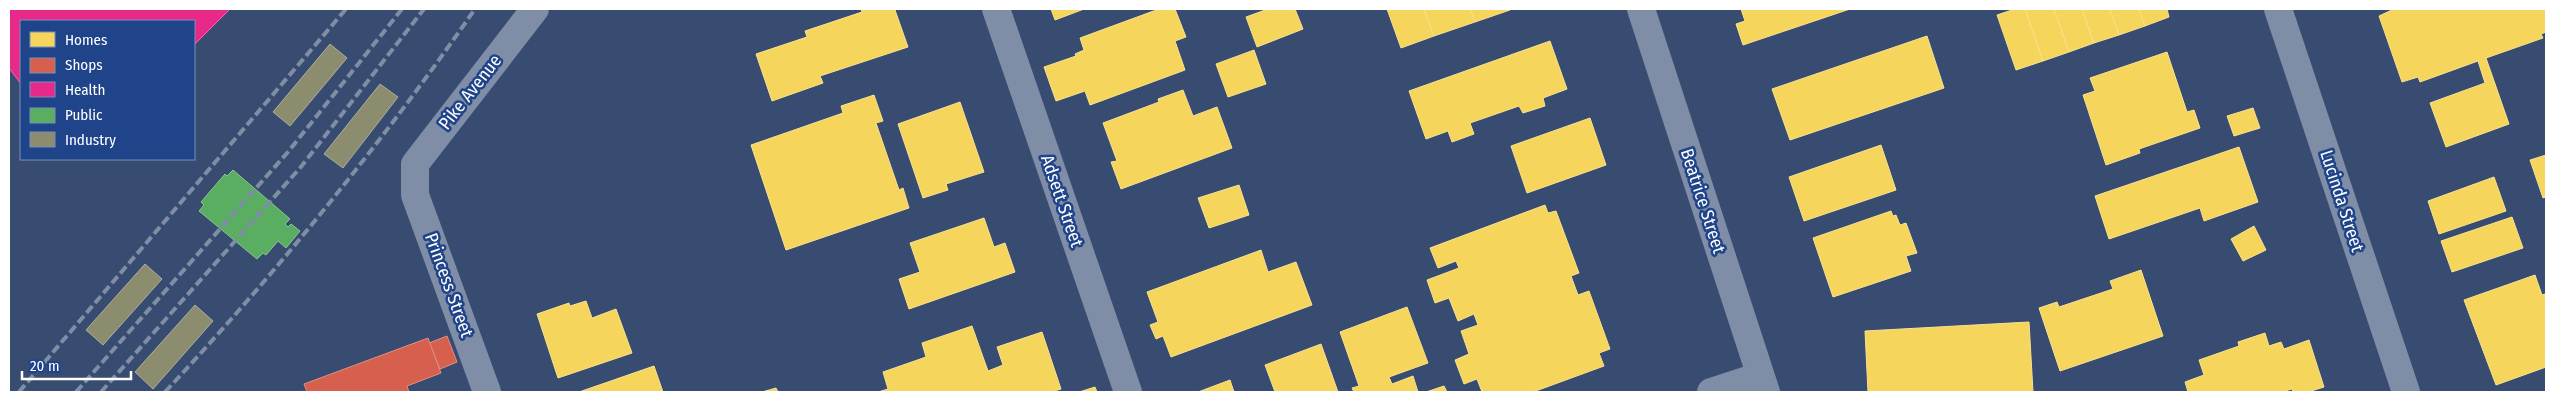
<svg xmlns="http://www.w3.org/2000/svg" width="2555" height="401" viewBox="0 0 2555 401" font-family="'Fira Sans Condensed',sans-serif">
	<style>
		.homes { fill: #f6d55c; stroke: #f9e28d }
		.shops { fill: #d6604d; stroke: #e29082 }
		.health { fill: #e7298a; stroke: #ee69ad }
		.public { fill: #5aae61; stroke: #8cc690 }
		.industry { fill: #8c8c6e; stroke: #aeae9a }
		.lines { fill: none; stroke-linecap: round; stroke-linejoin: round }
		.minor { stroke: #7f8da6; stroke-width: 28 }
		.rail { stroke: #7f8da5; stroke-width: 4; stroke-dasharray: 9 4; stroke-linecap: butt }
		.labels { text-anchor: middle; stroke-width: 5; stroke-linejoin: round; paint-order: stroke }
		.street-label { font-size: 18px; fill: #fff; stroke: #1f448a }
	</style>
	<rect width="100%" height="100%" fill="#384c72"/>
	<g class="homes">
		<polygon points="861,9 897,9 895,10 908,47 820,76 823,83 772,101 756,54 807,37 805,31 862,12"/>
		<polygon points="1051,9 1084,9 1055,20"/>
		<polygon points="1159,9 1175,9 1186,37 1175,41 1185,70 1090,105 1085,91 1056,101 1044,67 1076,56 1075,54 1084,50 1080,38"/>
		<polygon points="1268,9 1295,9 1303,29 1257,47 1246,17"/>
		<polygon points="1387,9 1424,9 1434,36 1401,48"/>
		<polygon points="1424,9 1470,9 1475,22 1434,36"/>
		<polygon points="1470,9 1510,9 1510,10 1475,22"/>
		<polygon points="1741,9 1850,9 1743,45 1736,24 1745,21"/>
		<polygon points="2015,9 2025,9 2043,61 2016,70 1997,15"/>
		<polygon points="2025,9 2054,9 2069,52 2043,61"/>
		<polygon points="2054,9 2082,9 2094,43 2069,52"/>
		<polygon points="2082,9 2110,9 2119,35 2094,43"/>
		<polygon points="2110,9 2139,9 2145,26 2119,35"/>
		<polygon points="2139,9 2167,9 2169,17 2145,26"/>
		<polygon points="2394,9 2546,9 2546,32 2541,34 2543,38 2486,58 2509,124 2446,147 2430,103 2485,83 2478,61 2420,82 2418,77 2402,82 2379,16"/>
		<polygon points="1927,36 1944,88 1790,140 1772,89"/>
		<polygon points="1550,41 1567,89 1543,98 1545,106 1523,113 1519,106 1470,123 1474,134 1452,142 1448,131 1426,139 1409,91"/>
		<polygon points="1254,50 1266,84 1228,97 1216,64"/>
		<polygon points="2167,52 2187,112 2194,110 2200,128 2139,149 2140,153 2106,165 2083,95 2095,91 2090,78"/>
		<polygon points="1183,90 1193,116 1217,107 1232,148 1121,189 1111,162 1117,161 1103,123 1159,102 1158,99"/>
		<polygon points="874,95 883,121 876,123 899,190 903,188 909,208 786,250 751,145 843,113 841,106"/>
		<polygon points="960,102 984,172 946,184 948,190 923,198 898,124"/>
		<polygon points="2253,108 2260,128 2234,136 2227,116"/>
		<polygon points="1590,118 1606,165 1527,193 1511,146"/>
		<polygon points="1881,145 1896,190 1804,221 1789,177"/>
		<polygon points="2239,147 2258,202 2204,221 2200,208 2109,239 2095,196"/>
		<polygon points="2546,155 2546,197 2543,198 2530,160"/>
		<polygon points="2494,177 2506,211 2439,234 2428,201"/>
		<polygon points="1239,185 1249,215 1209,228 1198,198"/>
		<polygon points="1545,205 1548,213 1556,211 1579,273 1571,276 1578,295 1589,291 1610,349 1599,353 1604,366 1533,392 1482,392 1477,379 1464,384 1455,360 1469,354 1461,331 1478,325 1474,314 1458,321 1449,298 1435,303 1427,280 1459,268 1456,261 1438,268 1430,248"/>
		<polygon points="1891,211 1893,216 1896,215 1900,225 1906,223 1917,253 1906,256 1911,271 1833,297 1813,238"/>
		<polygon points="2512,217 2523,248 2452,272 2441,241"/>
		<polygon points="984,218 994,247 1005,243 1015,272 909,309 899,279 920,272 910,243"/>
		<polygon points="2254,226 2266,250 2243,261 2231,239"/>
		<polygon points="1261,250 1268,272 1296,262 1312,305 1171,357 1163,336 1156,339 1150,325 1158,322 1147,292"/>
		<polygon points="2141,270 2163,336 2060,371 2039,308 2057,302 2059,307 2113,289 2110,281"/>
		<polygon points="2535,275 2542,295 2545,294 2546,299 2546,367 2496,385 2464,300"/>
		<polygon points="586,301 592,318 616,309 632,353 558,378 537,314 569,303 570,306"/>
		<polygon points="1407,307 1428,363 1389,377 1392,384 1413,376 1418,392 1354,392 1352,388 1359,386 1340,332"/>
		<polygon points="2029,322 2033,392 1868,392 1865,331"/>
		<polygon points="972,326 988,371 1003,365 997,347 1042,332 1061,389 1051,392 878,392 888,389 883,372 926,357 922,343"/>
		<polygon points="2265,333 2269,346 2281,342 2284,349 2309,340 2324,387 2308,392 2293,392 2292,389 2281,392 2188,392 2185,382 2204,375 2199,360 2239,346 2238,342"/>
		<polygon points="1321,344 1338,392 1275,392 1265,365"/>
		<polygon points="654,366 663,392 579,392"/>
		<polygon points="1230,380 1234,392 1198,392"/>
		<polygon points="1444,386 1447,392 1426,392"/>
		<polygon points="1095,387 1097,392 1079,392"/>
		<polygon points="776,388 778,392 762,392"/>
	</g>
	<g class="shops">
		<polygon points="447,336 457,362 440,369 429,343"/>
		<polygon points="428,338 441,373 407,386 409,392 307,392 304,384"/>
	</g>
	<polygon class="health" points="9,9 230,9 194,45 194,21 21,21 21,84 9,68"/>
	<polygon class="public" points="233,170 290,219 285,224 288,227 291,224 300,231 286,248 278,241 266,255 263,253 257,259 199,211 204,205 201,202 225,174 227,176"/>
	<g class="industry">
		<polygon points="330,44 347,58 290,126 273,112"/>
		<polygon points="380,84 398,97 343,168 324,154"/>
		<polygon points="145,264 162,279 103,345 86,330"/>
		<polygon points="195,305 213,321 153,389 135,372"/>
	</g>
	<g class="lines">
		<g class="minor">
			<polyline points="996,9 1128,392"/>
			<polyline points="1641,9 1766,392"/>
			<polyline points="2278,9 2406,392"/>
			<polyline points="487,392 415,195 415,164 535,9"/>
			<polyline points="1711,392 1760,376"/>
		</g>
		<g class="rail">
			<polyline points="19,392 346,9"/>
			<polyline points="76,392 288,152 402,9"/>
			<polyline points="101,392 300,168 424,9"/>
			<path d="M 165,392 C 277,272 382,143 475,9"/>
		</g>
	</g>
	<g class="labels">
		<g class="street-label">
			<text transform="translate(470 92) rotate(-52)" y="6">Pike Avenue</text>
			<text transform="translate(1062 201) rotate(71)" y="6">Adsett Street</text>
			<text transform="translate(1703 201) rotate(72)" y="6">Beatrice Street</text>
			<text transform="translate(2342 201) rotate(72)" y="6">Lucinda Street</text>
			<text transform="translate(449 285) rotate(70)" y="6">Princess Street</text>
		</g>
	</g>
	<rect width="2555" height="401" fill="none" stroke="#ffffff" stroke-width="20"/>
	<rect x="20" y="20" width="175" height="140" fill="#1f448a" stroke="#798fb9"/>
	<rect x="30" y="32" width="25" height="15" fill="#f6d55c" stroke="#798fb9"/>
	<text x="65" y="45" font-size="15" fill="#ffffff">Homes</text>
	<rect x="30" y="58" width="25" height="15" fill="#d6604d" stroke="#798fb9"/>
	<text x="65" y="70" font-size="15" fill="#ffffff">Shops</text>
	<rect x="30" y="82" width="25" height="15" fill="#e7298a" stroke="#798fb9"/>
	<text x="65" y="95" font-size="15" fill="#ffffff">Health</text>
	<rect x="30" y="108" width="25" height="15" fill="#5aae61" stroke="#798fb9"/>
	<text x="65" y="120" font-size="15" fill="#ffffff">Public</text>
	<rect x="30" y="132" width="25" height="15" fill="#8c8c6e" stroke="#798fb9"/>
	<text x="65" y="145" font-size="15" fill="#ffffff">Industry</text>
	<path d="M22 371v8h109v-8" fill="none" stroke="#ffffff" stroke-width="2.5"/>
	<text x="30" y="371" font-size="15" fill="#ffffff" stroke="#1f448a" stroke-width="4" paint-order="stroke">20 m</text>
</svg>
